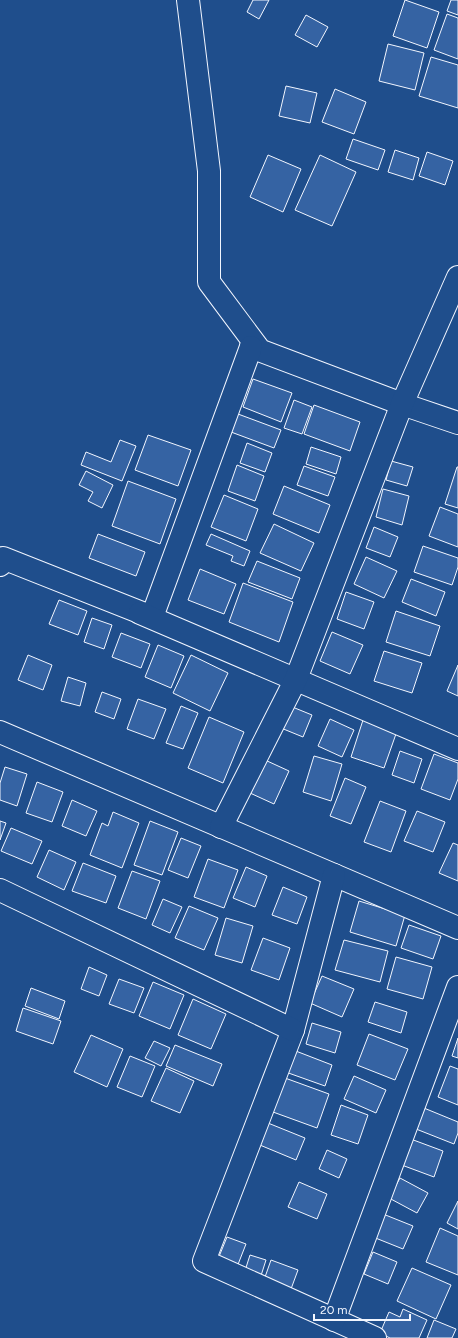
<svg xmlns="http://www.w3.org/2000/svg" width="458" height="1338" viewBox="0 0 458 1338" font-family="Figtree,sans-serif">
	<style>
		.building { fill: #3563a3; stroke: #f2f6ff }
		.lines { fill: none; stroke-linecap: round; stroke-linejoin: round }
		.minor-casing { stroke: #f2f6ff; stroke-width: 24 }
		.minor { stroke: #1f4e8c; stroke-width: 22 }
	</style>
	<rect width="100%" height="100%" fill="#1f4e8c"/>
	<g class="building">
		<polygon points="253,0 269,0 259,19 247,12"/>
		<polygon points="405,0 439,12 427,48 393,36"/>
		<polygon points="451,0 458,0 458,15 447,11"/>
		<polygon points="447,14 458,18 458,59 434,50"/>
		<polygon points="306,15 328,27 317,47 295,35"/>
		<polygon points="388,44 424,53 415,90 379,81"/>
		<polygon points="431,57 458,65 458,108 419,96"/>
		<polygon points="286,86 317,93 310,123 279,116"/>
		<polygon points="335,89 366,102 354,134 322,122"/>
		<polygon points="353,139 385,150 378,170 346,159"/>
		<polygon points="395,150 419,158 413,180 388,172"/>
		<polygon points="427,152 453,161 445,185 419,176"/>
		<polygon points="268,155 301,169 283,212 250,197"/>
		<polygon points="320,155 356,172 332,226 295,210"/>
		<polygon points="253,379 292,393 281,422 243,407"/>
		<polygon points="294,400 312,407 302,434 284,428"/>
		<polygon points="314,405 360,422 350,451 304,434"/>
		<polygon points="238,414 281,430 274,448 231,432"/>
		<polygon points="148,435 191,450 178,486 135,470"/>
		<polygon points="120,440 136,446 122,481 81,465 86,452 111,462"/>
		<polygon points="247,443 272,453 265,472 240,463"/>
		<polygon points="311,447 341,457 336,474 306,464"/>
		<polygon points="391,461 413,467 407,486 386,480"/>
		<polygon points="237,465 264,476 255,501 228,491"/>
		<polygon points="304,466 335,477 328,496 297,485"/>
		<polygon points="457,467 458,467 458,508 445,504"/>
		<polygon points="86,471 113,485 102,508 88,501 93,492 79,485"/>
		<polygon points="128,481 176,499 160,544 112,526"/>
		<polygon points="284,486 330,505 319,533 273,514"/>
		<polygon points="383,489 409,496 402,525 376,517"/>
		<polygon points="224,495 258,509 246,541 211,527"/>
		<polygon points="440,507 458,514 458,547 429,536"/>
		<polygon points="274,524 314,543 301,571 260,553"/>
		<polygon points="374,527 398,537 390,557 366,548"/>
		<polygon points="98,534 145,552 136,576 89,558"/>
		<polygon points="211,534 250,551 244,566 231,561 233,556 206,545"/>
		<polygon points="423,546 458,558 458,567 452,585 414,572"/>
		<polygon points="366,557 397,571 384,598 354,584"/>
		<polygon points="257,561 300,578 292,599 248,582"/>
		<polygon points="200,569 236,584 224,614 188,600"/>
		<polygon points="411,579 445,592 436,616 402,602"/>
		<polygon points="243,583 293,602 279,642 229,622"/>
		<polygon points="346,592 374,602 364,629 337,619"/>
		<polygon points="59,600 87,611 78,635 49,624"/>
		<polygon points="396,611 440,626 430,656 386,642"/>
		<polygon points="92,618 112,625 104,649 84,642"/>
		<polygon points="332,632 363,645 350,674 320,661"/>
		<polygon points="121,633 150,644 141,668 112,657"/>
		<polygon points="158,645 184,656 171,688 145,677"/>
		<polygon points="384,651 422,663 412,693 374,681"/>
		<polygon points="28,655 52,665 43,690 18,680"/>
		<polygon points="191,655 228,673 210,711 173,693"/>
		<polygon points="458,665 458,696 447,691"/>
		<polygon points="68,677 86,683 80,706 61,701"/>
		<polygon points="102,692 121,699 114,719 95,712"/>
		<polygon points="138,699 166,709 154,739 127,729"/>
		<polygon points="181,706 198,713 183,749 166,743"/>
		<polygon points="290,706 312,715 303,737 281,728"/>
		<polygon points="209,717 244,732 223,783 188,768"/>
		<polygon points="330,719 354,730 342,757 318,746"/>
		<polygon points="363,720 397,731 384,768 351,757"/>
		<polygon points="400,751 422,759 414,783 392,775"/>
		<polygon points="434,754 458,763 458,779 450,800 421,789"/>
		<polygon points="314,756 342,764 331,801 303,792"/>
		<polygon points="265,760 289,771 274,804 250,793"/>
		<polygon points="5,767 27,774 17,806 0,800 0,783"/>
		<polygon points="345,778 366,787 351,824 330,816"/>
		<polygon points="37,782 63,792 52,822 26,813"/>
		<polygon points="72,800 97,811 86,836 62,826"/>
		<polygon points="380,801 406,811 391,852 364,842"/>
		<polygon points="417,811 445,822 433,852 404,841"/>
		<polygon points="113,812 139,823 122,868 90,855 102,823 108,826"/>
		<polygon points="0,821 6,823 0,840"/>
		<polygon points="150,821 178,832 162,875 134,865"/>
		<polygon points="11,828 42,841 32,864 1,851"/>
		<polygon points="181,838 201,846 188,878 168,870"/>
		<polygon points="453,843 458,845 458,881 439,873"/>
		<polygon points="49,850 76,862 64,890 37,877"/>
		<polygon points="208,859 238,870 224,908 194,897"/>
		<polygon points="83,863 116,876 106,903 72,891"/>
		<polygon points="246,867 267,876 255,907 233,898"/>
		<polygon points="132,871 160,881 146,919 118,908"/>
		<polygon points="283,887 307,897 297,924 272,915"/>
		<polygon points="163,899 182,907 170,933 152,925"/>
		<polygon points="359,901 405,915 396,946 350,932"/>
		<polygon points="189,906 218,918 204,950 175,938"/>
		<polygon points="226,918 253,926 242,963 215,955"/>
		<polygon points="409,925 441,936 433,959 401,948"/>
		<polygon points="263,938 290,948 279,980 251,970"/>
		<polygon points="344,940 388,951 380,982 335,970"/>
		<polygon points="396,957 432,967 423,999 387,989"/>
		<polygon points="89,967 107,975 99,996 81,989"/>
		<polygon points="322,976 354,989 342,1017 310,1003"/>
		<polygon points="119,979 144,988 134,1013 109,1004"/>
		<polygon points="153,982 184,995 170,1029 139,1016"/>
		<polygon points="31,988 65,1001 59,1019 25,1006"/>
		<polygon points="193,999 226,1014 211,1049 178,1035"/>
		<polygon points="375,1002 407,1012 401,1033 368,1022"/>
		<polygon points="23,1008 61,1021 53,1044 16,1031"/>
		<polygon points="312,1023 341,1032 335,1053 306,1044"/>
		<polygon points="369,1034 408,1049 395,1080 357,1065"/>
		<polygon points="91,1035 123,1049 107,1087 74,1072"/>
		<polygon points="458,1038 458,1058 452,1056"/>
		<polygon points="154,1041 170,1048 161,1066 145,1058"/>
		<polygon points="175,1045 222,1064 213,1086 166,1066"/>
		<polygon points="288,1048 332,1065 325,1086 280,1070"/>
		<polygon points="130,1056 155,1066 142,1097 117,1087"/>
		<polygon points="450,1066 458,1069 458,1105 438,1097"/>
		<polygon points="166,1068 194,1081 180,1113 151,1101"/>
		<polygon points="354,1076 386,1090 376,1113 344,1099"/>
		<polygon points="285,1078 329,1094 317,1128 273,1112"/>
		<polygon points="341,1105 368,1115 358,1144 331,1135"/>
		<polygon points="419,1106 458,1122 458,1133 454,1144 411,1127"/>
		<polygon points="263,1121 305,1138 296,1160 255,1143"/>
		<polygon points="408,1138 443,1151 434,1177 399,1164"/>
		<polygon points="327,1150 347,1159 339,1178 319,1169"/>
		<polygon points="400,1178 428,1193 417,1213 389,1198"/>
		<polygon points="299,1182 327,1194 317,1219 288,1207"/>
		<polygon points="458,1201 458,1229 447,1223"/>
		<polygon points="383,1214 413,1226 403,1249 373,1237"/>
		<polygon points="440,1228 458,1236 458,1275 426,1262"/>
		<polygon points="227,1237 246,1244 237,1267 218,1259"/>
		<polygon points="373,1252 397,1262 388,1284 364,1274"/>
		<polygon points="250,1255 266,1260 259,1282 243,1277"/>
		<polygon points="271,1260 298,1270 291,1289 264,1280"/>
		<polygon points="412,1268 451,1285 436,1319 397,1301"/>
		<polygon points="403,1309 427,1320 419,1338 390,1338 380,1333 389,1312 400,1317"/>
		<polygon points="434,1320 456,1329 452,1338 427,1338"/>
	</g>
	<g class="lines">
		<defs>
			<g id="minor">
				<polyline points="188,0 209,171 209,282 259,349 251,347 402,404 458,423"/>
				<polyline points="0,565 3,558 152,617 251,347"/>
				<polyline points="140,613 458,749"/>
				<polyline points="0,732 458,928"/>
				<polyline points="221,827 296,679 402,404 458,277"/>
				<polyline points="334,875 293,1030 204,1261 375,1338"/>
				<polyline points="0,890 293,1030"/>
				<polyline points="334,1320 458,987"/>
			</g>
		</defs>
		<use href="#minor" class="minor-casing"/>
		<use href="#minor" class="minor"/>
	</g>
	<path d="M314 1314v6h96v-6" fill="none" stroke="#f2f6ff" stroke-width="2"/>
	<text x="320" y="1314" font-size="12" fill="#f2f6ff" stroke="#1f4e8c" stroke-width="3" paint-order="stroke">20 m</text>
</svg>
